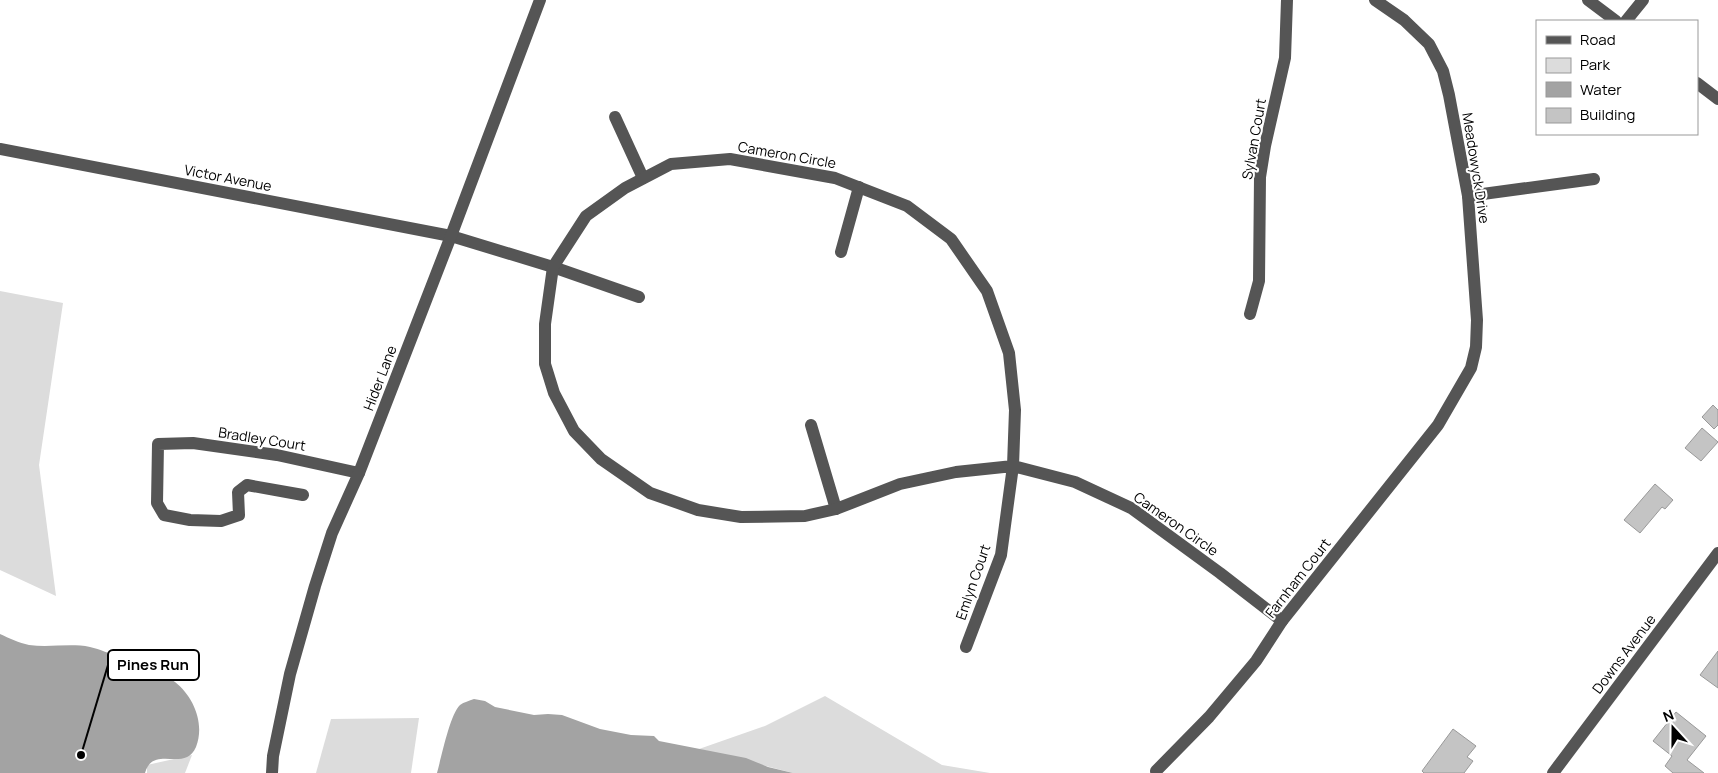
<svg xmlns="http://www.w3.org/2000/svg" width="1718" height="773" viewBox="0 0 1718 773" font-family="Manrope,sans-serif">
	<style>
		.green { fill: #dcdcdc }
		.water { fill: #a3a3a3 }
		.building { fill: #c4c4c4; stroke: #999 }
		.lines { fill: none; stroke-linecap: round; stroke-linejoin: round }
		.minor { stroke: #555; stroke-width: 12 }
		.labels { text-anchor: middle; stroke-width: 4; stroke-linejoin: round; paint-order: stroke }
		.street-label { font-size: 14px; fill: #000; stroke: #fff }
		.leader { fill: none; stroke: #000; stroke-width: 2 }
		.callout-dot { fill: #000; stroke: #fff; stroke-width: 2 }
		.callout { fill: #fff; stroke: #000; stroke-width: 2 }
		.callout-label { font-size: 15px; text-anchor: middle; font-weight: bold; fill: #000 }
	</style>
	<rect width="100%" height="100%" fill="#fff"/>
	<g class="green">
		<polygon points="0,291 63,303 39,465 56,596 0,570"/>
		<polygon points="825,696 942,765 990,773 793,773 699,749 765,726"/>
		<polygon points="419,718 411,773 316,773 331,719"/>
		<polygon points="192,755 185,773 147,773 147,765"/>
	</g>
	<g class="water">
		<path d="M 0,634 C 9,638 19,643 29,645 C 49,648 70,643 90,647 C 100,649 110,654 119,657 C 133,662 163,673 175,682 C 194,697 205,724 196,747 C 185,773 153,744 145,773 L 0,773 Z"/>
		<path d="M 474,699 L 485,701 L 495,707 L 534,715 L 548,714 L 562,715 L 600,729 L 631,735 L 654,736 L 659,741 L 746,758 L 768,767 L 793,773 L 437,773 C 441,759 450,714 460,705 C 464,702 469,701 474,699 Z"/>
	</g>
	<g class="building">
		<polygon points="1713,405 1718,410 1718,425 1714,429 1702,417"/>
		<polygon points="1702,428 1718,442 1701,461 1685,448"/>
		<polygon points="1655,484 1673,500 1665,509 1662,507 1640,533 1624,520"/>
		<polygon points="1718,651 1718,688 1700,675"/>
		<polygon points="1676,712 1706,736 1687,760 1704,773 1673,773 1665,766 1672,756 1653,741"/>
		<polygon points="1453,729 1476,746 1467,757 1473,761 1464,773 1424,773 1422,771"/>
	</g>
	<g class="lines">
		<g class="minor">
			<polyline points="1588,0 1616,21"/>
			<polyline points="1626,21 1643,0"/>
			<polyline points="1697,83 1718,99"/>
			<polyline points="615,117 643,178"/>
			<polyline points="0,149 451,236 553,267 639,297"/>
			<polyline points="1468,196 1594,179"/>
			<polyline points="841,252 859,187"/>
			<polyline points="1250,314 1259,281 1260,177 1265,146 1285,58 1287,0"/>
			<polyline points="811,425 836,509"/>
			<polyline points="303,495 247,485 238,492 239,515 221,521 190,520 164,515 157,503 158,444 193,443 277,455 359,473"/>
			<polyline points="966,647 1001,555 1013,466 1015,410 1009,353 987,291 951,239 907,206 835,178 730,159 671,164 625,188 586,216 553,267 545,324 545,364 554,393 574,431 601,459 650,493 698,510 741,517 805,516 836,509 900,484 956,472 1013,466 1075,482 1131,508 1220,573 1282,621"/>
			<polyline points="1156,771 1209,717 1256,661 1282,621 1438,425 1471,368 1476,347 1477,320 1468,196 1449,95 1443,71 1429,44 1404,20 1375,0"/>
			<polyline points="272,773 273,756 290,674 315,586 332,533 359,473 451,236 540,0"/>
			<polyline points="1553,773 1718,553"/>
		</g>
	</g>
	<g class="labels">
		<g class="street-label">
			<text transform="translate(1254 139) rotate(-80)" y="5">Sylvan Court</text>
			<text transform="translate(787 155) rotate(10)" y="5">Cameron Circle</text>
			<text transform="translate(1476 168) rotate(81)" y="5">Meadowyck Drive</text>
			<text transform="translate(228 178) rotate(11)" y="5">Victor Avenue</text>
			<text transform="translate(380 378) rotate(-69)" y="5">Hider Lane</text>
			<text transform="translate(262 439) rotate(9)" y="5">Bradley Court</text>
			<text transform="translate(1176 524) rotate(35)" y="5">Cameron Circle</text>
			<text transform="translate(1298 578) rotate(-52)" y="5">Farnham Court</text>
			<text transform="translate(973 582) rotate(-71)" y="5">Emlyn Court</text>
			<text transform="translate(1624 654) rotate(-53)" y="5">Downs Avenue</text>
		</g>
	</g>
	<path class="leader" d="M81 755L108 665"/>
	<circle class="callout-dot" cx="81" cy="755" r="5"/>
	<rect class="callout" x="108" y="650" width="91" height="30" rx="5"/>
	<g class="callout-label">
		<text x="153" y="670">Pines Run</text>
	</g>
	<rect x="1536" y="20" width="162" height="115" fill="#ffffff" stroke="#999999"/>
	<rect x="1546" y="36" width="25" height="8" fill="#555555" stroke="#999999"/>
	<text x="1580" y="45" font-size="15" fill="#000000">Road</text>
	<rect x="1546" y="58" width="25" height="15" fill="#dcdcdc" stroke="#999999"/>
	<text x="1580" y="70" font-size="15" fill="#000000">Park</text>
	<rect x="1546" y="82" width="25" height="15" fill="#a3a3a3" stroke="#999999"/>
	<text x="1580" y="95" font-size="15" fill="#000000">Water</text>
	<rect x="1546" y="108" width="25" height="15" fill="#c4c4c4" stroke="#999999"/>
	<text x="1580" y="120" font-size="15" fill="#000000">Building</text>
	<g transform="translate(1673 728) rotate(339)" stroke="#ffffff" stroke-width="4" paint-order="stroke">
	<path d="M0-4L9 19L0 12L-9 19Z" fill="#000000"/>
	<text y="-8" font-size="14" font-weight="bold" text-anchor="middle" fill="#000000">N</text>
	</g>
</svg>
